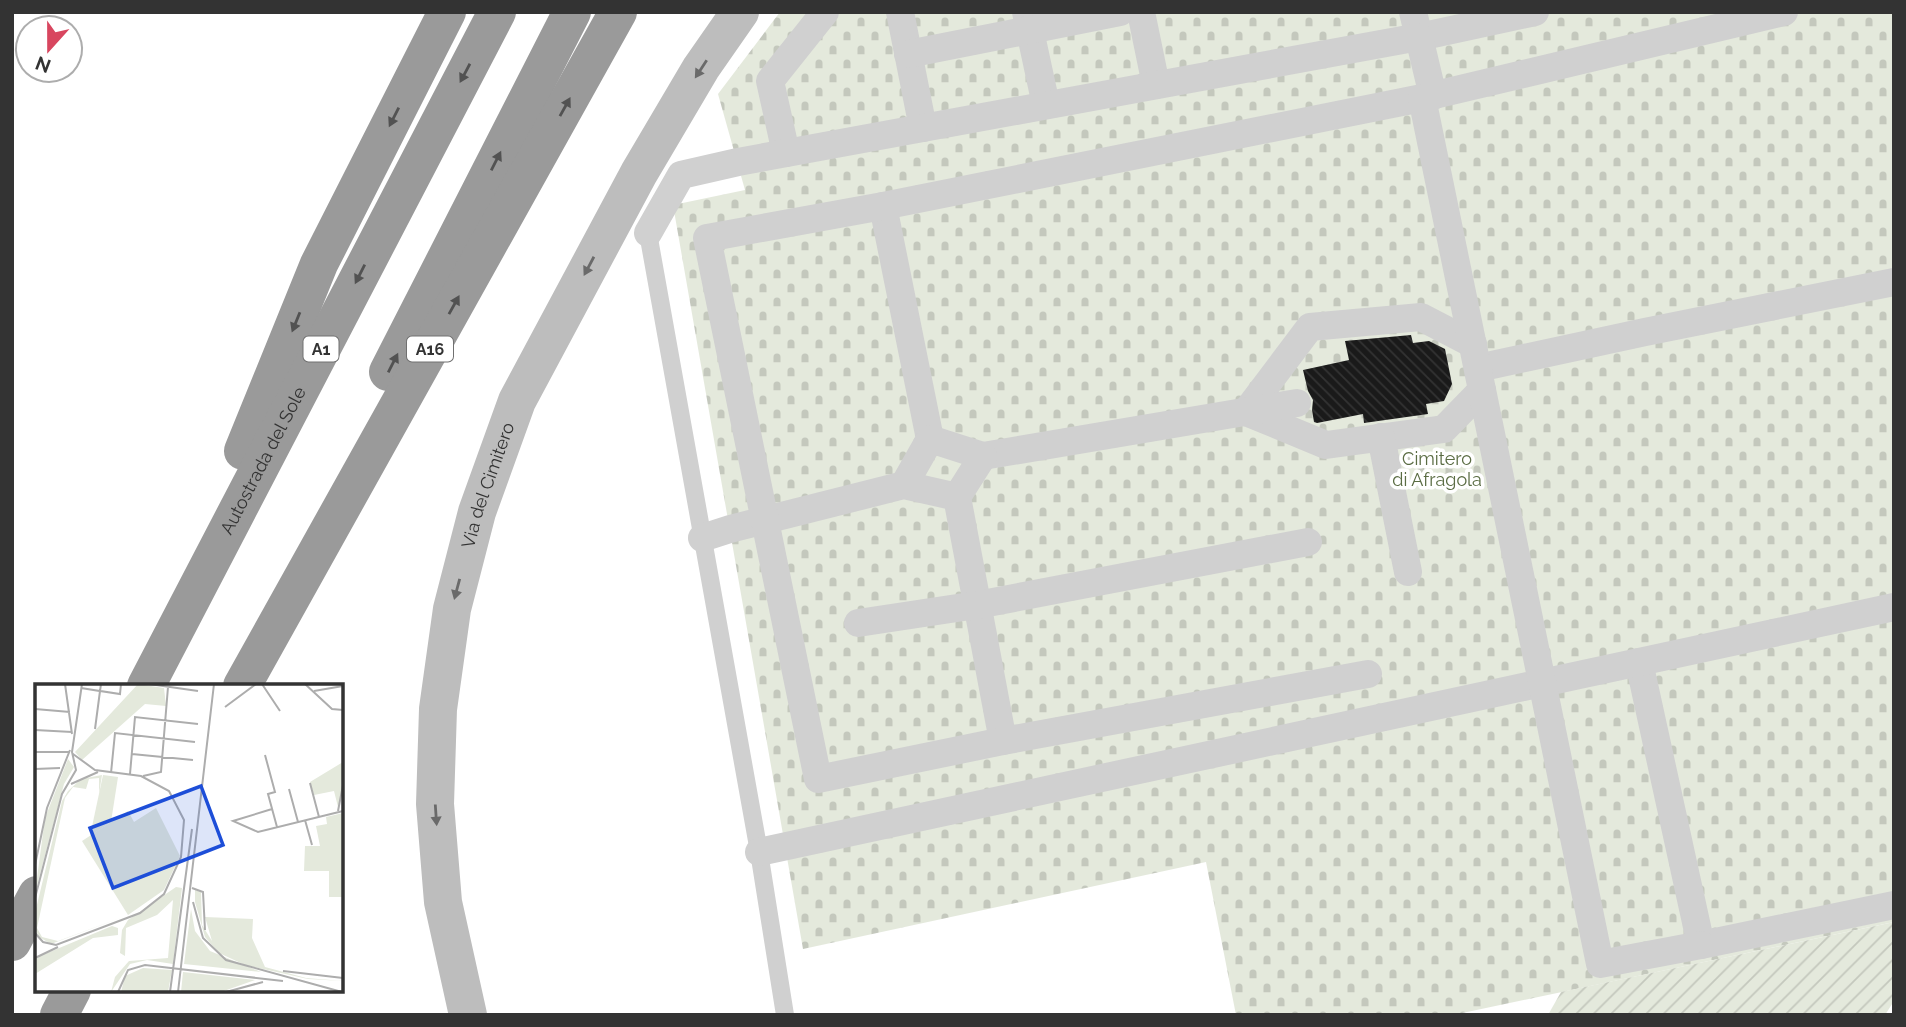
<svg xmlns="http://www.w3.org/2000/svg" width="1906" height="1027" viewBox="0 0 1906 1027" font-family="Raleway,sans-serif">
	<style>
		.cemetery { fill: url(#cemetery-stones) }
		.garden { fill: url(#garden-furrows) }
		.building { fill: url(#building-back-hatch) }
		.lines { fill: none; stroke-linecap: round; stroke-linejoin: round }
		.service { stroke: #d0d0d0; stroke-width: 18 }
		.pedestrian { stroke: #d0d0d0; stroke-width: 28 }
		.secondary { stroke: #bdbdbd; stroke-width: 38 }
		.motorway { stroke: #9a9a9a; stroke-width: 38 }
		.oneway { fill: #6a6a6a }
		.oneway2 { fill: #525252 }
		.labels { text-anchor: middle; stroke-width: 7; stroke-linejoin: round; paint-order: stroke }
		.shield { fill: #fff; stroke: #707070; stroke-width: 2 }
		.shield-label { font-size: 16px; font-weight: bold; fill: #333 }
		.park-label { font-size: 18px; fill: #5a6c43; stroke: #fff }
		.street-label { font-size: 18px; fill: #333; stroke: #fff }
		.inset-road { fill: none; stroke: #adadad; stroke-width: 2 }
		.view { fill: #1d4ed8; fill-opacity: 0.15; stroke: #1d4ed8; stroke-width: 3.5 }
		.inset-edge { fill: none; stroke: #333; stroke-width: 3.5 }
	</style>
	<defs>
		<pattern id="cemetery-stones" width="16" height="16" patternUnits="userSpaceOnUse" patternTransform="scale(1.75)"><rect width="16" height="16" fill="#e4e9dc"/><path d="M2 7V4a2 2 0 0 1 4 0v3zM10 15v-3a2 2 0 0 1 4 0v3z" fill="#c4c8bd"/></pattern>
		<pattern id="garden-furrows" width="10" height="10" patternUnits="userSpaceOnUse" patternTransform="scale(1.75)"><rect width="10" height="10" fill="#e4e9dc"/><path d="M-1 1l2-2M0 10L10 0M9 11l2-2" fill="none" stroke="#c4c8bd"/></pattern>
		<pattern id="building-back-hatch" width="6" height="6" patternUnits="userSpaceOnUse" patternTransform="scale(1.75)"><rect width="6" height="6" fill="#1a1a1a"/><path d="M-1 5l2 2M0 0l6 6M5-1l2 2" fill="none" stroke="#333"/></pattern>
	</defs>
	<rect width="100%" height="100%" fill="#fff"/>
	<polygon class="cemetery" points="780,12 1894,12 1894,922 1453,1015 1236,1015 1206,862 803,949 673,205 745,190 718,94"/>
	<polygon class="garden" points="1894,922 1894,1001 1885,1015 1548,1015 1561,992"/>
	<polygon class="building" points="1411,335 1413,343 1429,341 1445,349 1452,384 1444,401 1426,404 1428,414 1364,423 1363,414 1317,423 1314,422 1312,410 1313,400 1308,391 1303,370 1349,360 1345,341"/>
	<g class="lines">
		<polyline class="service" points="648,233 759,852 785,1015"/>
		<g class="pedestrian">
			<polyline points="900,12 923,128"/>
			<polyline points="1026,12 1046,105"/>
			<polyline points="1141,12 1156,85"/>
			<polyline points="1413,12 1419,37 1535,12"/>
			<polyline points="908,54 1120,12"/>
			<polyline points="786,153 770,81 825,12"/>
			<polyline points="883,206 930,439"/>
			<polyline points="648,233 681,175 738,162 1419,37 1433,96"/>
			<polyline points="1473,344 1421,317 1310,327 1246,412 1326,445 1444,429 1482,390"/>
			<polyline points="1478,368 1645,332 1894,282"/>
			<polyline points="1381,437 1408,572"/>
			<polyline points="983,456 1297,403"/>
			<polyline points="957,497 1003,741"/>
			<polyline points="702,538 730,529 904,485 930,439 983,456 957,497 904,485"/>
			<polyline points="858,623 977,605 1308,542"/>
			<polyline points="1639,662 1701,945 1894,905"/>
			<polyline points="1368,674 1003,741 818,779 707,238 883,206 1422,98"/>
			<polyline points="759,852 1894,607"/>
			<polyline points="1701,945 1600,964 1422,98 1784,12"/>
		</g>
		<path class="secondary" id="s1" d="M 468,1015 L 443,902 L 435,804 L 438,709 L 452,609 L 477,512 L 517,401 L 639,173 L 701,68 L 740,12"/>
		<g class="motorway">
			<polyline points="388,372 572,12"/>
			<polyline points="243,451 319,264 447,12"/>
			<path id="s2" d="M 146,686 L 497,12"/>
			<polyline points="242,686 618,12"/>
			<polyline points="12,942 37,895"/>
			<polyline points="59,1015 72,990"/>
		</g>
	</g>
	<defs><path id="oneway-solid" d="M-6-.8H1V-3.2L6.5 0L1 3.2V.8H-6Z" transform="scale(1.75)"/></defs>
	<g class="oneway">
		<use href="#oneway-solid" transform="translate(701 69) rotate(123)"/>
		<use href="#oneway-solid" transform="translate(589 266) rotate(118)"/>
		<use href="#oneway-solid" transform="translate(457 589) rotate(105)"/>
		<use href="#oneway-solid" transform="translate(436 815) rotate(86)"/>
	</g>
	<g class="oneway2">
		<use href="#oneway-solid" transform="translate(465 73) rotate(118)"/>
		<use href="#oneway-solid" transform="translate(565 107) rotate(-61)"/>
		<use href="#oneway-solid" transform="translate(394 117) rotate(117)"/>
		<use href="#oneway-solid" transform="translate(496 161) rotate(-63)"/>
		<use href="#oneway-solid" transform="translate(360 274) rotate(117)"/>
		<use href="#oneway-solid" transform="translate(454 305) rotate(-61)"/>
		<use href="#oneway-solid" transform="translate(296 322) rotate(112)"/>
		<use href="#oneway-solid" transform="translate(393 363) rotate(-63)"/>
	</g>
	<g class="labels">
		<g class="shield">
			<rect x="303.5" y="336.5" width="35" height="25" rx="5"/>
			<rect x="407" y="336.5" width="46" height="25" rx="5"/>
		</g>
		<g class="shield-label">
			<text x="321" y="355">A1</text>
			<text x="430" y="355">A16</text>
		</g>
		<g class="park-label">
			<text x="1437" y="465">Cimitero<tspan x="1437" dy="21">di Afragola</tspan></text>
		</g>
		<g class="street-label">
			<text dy="6" stroke="none"><textPath href="#s2" startOffset="254">Autostrada del Sole</textPath></text>
			<text dy="6" stroke="none"><textPath href="#s1" startOffset="539">Via del Cimitero</textPath></text>
		</g>
	</g>
	<g transform="translate(35 684)">
		<rect width="308" height="308" fill="#fff"/>
		<path d="M 103,0 L 129,4 L 131,22 L 110,20 L 47,76 L 40,68 ZM 33,75 L 39,83 L 29,100 L 0,209 L 10,134 ZM 308,78 L 306,112 L 303,123 L 299,107 L 279,111 L 275,98 ZM 67,91 L 64,110 L 64,94 L 54,95 L 51,105 L 38,103 L 30,114 L 2,244 L 7,253 L 23,257 L 93,231 L 16,260 L 4,253 L 0,245 L 0,229 L 27,117 L 33,107 L 46,95 ZM 308,129 L 308,213 L 294,213 L 294,187 L 269,187 L 270,162 L 285,162 L 281,142 L 292,140 L 291,133 ZM 141,203 L 147,204 L 138,280 L 112,276 L 95,280 L 76,308 L 80,293 L 94,277 L 133,274 L 138,216 L 122,231 L 91,244 L 90,272 L 85,269 L 87,246 L 93,236 ZM 160,206 L 166,208 L 167,241 L 177,257 L 170,233 L 218,235 L 217,254 L 230,283 L 271,294 L 308,297 L 273,295 L 210,281 L 184,269 L 170,253 L 160,218 ZM 156,225 L 160,247 L 175,267 L 226,288 L 149,280 ZM 77,242 L 83,244 L 83,251 L 58,254 L 0,290 L 0,276 L 5,272 ZM 108,284 L 137,286 L 133,308 L 86,308 L 90,292 ZM 148,288 L 220,296 L 186,308 L 146,308 Z" fill="#e4e9dc"/>
		<path d="M 121,124 L 145,172 L 129,206 L 93,231 L 47,157 L 93,127 L 99,138 Z" fill="#e4e9dc"/>
		<path d="M 68,91 L 83,93 L 76,138 L 55,152 Z" fill="#e4e9dc"/>
		<path class="inset-road" d="M 30,0 L 37,50M 114,0 L 163,7M 227,0 L 245,27M 270,0 L 297,25 L 308,26M 46,4 L 65,7 L 66,0M 279,7 L 308,2M 190,23 L 221,0M 0,25 L 35,28M 60,45 L 65,7 L 85,10 L 86,0M 0,46 L 37,48M 0,68 L 34,68M 97,70 L 158,76M 230,71 L 240,108 L 233,110 L 242,143M 0,85 L 25,84M 76,89 L 80,49 L 160,58M 95,90 L 100,33 L 163,40M 108,92 L 126,88 L 133,3M 275,99 L 284,133M 36,100 L 63,88M 254,105 L 263,138M 237,125 L 198,137 L 223,148 L 308,127M 303,127 L 308,101M 270,136 L 277,161M 0,181 L 12,124 L 35,66M 157,204 L 168,208 L 170,246M 0,214 L 27,110 L 41,86 L 37,68 L 47,0M 158,218 L 168,254 L 191,276 L 307,308M 0,249 L 8,258 L 21,261 L 105,229 L 129,210 L 146,173 L 149,136 L 134,107 L 106,92 L 60,86 L 38,70M 0,274 L 23,263M 248,287 L 308,294M 83,308 L 93,286 L 110,281 L 248,297M 135,308 L 157,145M 143,308 L 179,0M 191,308 L 228,298"/>
		<path class="view" d="M 166,102 L 188,161 L 78,204 L 55,144 Z"/>
		<rect width="308" height="308" class="inset-edge"/>
	</g>
	<rect width="1906" height="1027" fill="none" stroke="#333333" stroke-width="28"/>
	<g transform="translate(49 49) rotate(201)"><circle r="33" fill="#ffffff" stroke="#adadad" stroke-width="2"/>
	<path d="M0-5L12 26L0 18L-12 26Z" fill="#d8465f"/>
	<text y="-10" font-size="19" font-weight="bold" text-anchor="middle" fill="#333333">N</text>
	</g>
</svg>
